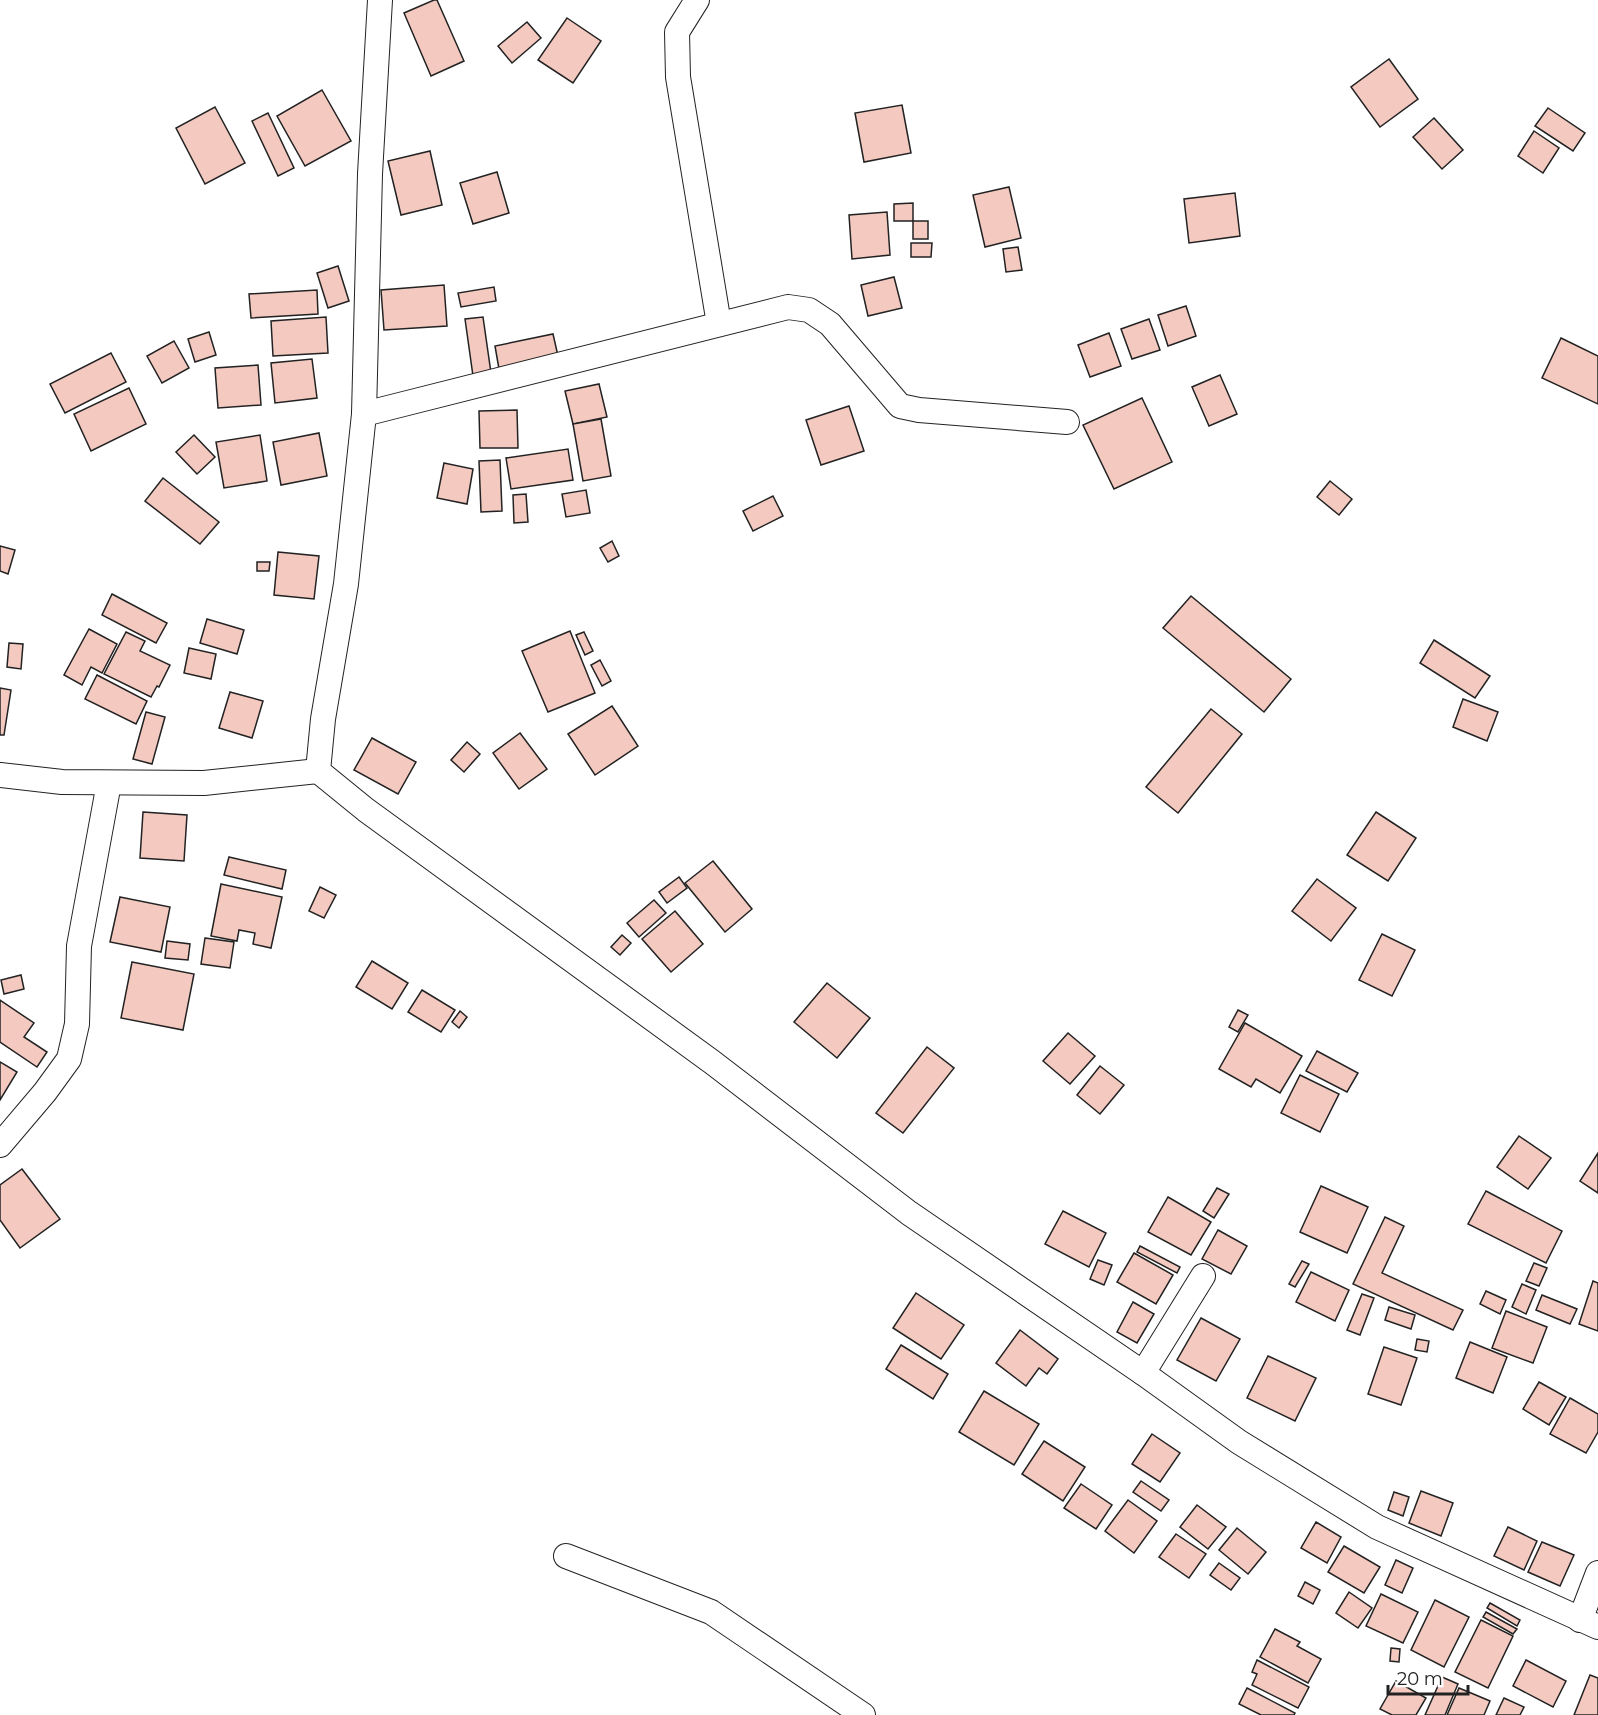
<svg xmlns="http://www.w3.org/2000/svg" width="1598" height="1715" viewBox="0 0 1598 1715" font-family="Montserrat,sans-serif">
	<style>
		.building { fill: #f3c9c0; stroke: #222; stroke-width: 1.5 }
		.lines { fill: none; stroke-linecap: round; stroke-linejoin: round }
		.minor-casing { stroke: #222; stroke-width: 26 }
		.minor { stroke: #fff; stroke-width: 24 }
	</style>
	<rect width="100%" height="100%" fill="#fff"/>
	<g class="building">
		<polygon points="434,0 437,0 464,61 431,76 404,13"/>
		<polygon points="567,18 601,41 573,83 538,60"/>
		<polygon points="527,22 541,38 512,63 498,46"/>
		<polygon points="1389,59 1418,99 1380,127 1351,87"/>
		<polygon points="322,90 351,141 305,166 277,116"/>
		<polygon points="902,105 911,153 864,162 855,113"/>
		<polygon points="215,107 245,163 205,184 176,128"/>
		<polygon points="1548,108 1585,133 1573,151 1535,126"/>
		<polygon points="268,113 294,168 278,176 252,121"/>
		<polygon points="1434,118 1463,150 1442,169 1413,137"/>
		<polygon points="1534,131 1559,148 1543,173 1518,156"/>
		<polygon points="430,151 442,205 401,215 388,161"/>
		<polygon points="497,172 509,213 473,224 460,183"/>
		<polygon points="1009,187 1021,238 985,247 973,195"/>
		<polygon points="1235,193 1240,236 1189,243 1184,199"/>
		<polygon points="913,203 913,221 894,221 894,204"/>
		<polygon points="887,212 890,255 852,259 849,215"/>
		<rect x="913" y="221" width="15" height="18"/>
		<polygon points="911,243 932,243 931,257 911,257"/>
		<polygon points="1018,247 1022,270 1006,272 1003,249"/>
		<polygon points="338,266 349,301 328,308 317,273"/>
		<polygon points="894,277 902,308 868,316 861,285"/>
		<polygon points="444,285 447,326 384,330 381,290"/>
		<polygon points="494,287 496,301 461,307 458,293"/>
		<polygon points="317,290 318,314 251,318 249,294"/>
		<polygon points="1186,306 1196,336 1168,346 1158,315"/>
		<polygon points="326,317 328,353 273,356 271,321"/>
		<polygon points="483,317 491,373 473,376 465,319"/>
		<polygon points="1149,319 1160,350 1132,359 1121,329"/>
		<polygon points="209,332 216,355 195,362 188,339"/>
		<polygon points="1109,333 1121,366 1090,377 1078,345"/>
		<polygon points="553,334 558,356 499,369 495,346"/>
		<polygon points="1561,338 1598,356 1598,404 1542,378"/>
		<polygon points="174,341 189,368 162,383 147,356"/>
		<polygon points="111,353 126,382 65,413 50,384"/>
		<polygon points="312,359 317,398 275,403 271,363"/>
		<polygon points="258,365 261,405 218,408 215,368"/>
		<polygon points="1220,375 1237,414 1209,426 1192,387"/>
		<polygon points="599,384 607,417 573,424 565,391"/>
		<polygon points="129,388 146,424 91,451 74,414"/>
		<polygon points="1142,398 1172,462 1114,489 1083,425"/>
		<polygon points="849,406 864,451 821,465 806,420"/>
		<polygon points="517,410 518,448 480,448 479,411"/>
		<polygon points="601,419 611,476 583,481 573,424"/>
		<polygon points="319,433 327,476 281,485 273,442"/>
		<polygon points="194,435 215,457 197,474 176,452"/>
		<polygon points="260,435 267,481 224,488 216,442"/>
		<polygon points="568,449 573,480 511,489 506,458"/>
		<polygon points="500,460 502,511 481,512 479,461"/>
		<polygon points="444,463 473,469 467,504 437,498"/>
		<polygon points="163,478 219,522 200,544 145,501"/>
		<polygon points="1330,481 1352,499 1339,515 1317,497"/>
		<polygon points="586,490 590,513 566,517 562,494"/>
		<polygon points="526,494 528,522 514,523 513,495"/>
		<polygon points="773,496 783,516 753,531 743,511"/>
		<polygon points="612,541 619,556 608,562 600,548"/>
		<polygon points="0,546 15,550 8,574 0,571"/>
		<polygon points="278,552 319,556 314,599 274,595"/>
		<polygon points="257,562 270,562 269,571 257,571"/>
		<polygon points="112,594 167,623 156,643 102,615"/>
		<polygon points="1191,596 1291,679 1264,712 1163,628"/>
		<polygon points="207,619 244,630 237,654 200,643"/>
		<polygon points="89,629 117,644 102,673 91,667 82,685 64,675"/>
		<polygon points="570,631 595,693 548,712 522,651"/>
		<polygon points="126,632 145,641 140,651 170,665 159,687 157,686 151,697 104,674"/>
		<polygon points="584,632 593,651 585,655 576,635"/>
		<polygon points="1434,640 1490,676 1475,698 1420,663"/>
		<polygon points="9,643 23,644 21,669 7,667"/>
		<polygon points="189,648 216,654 211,679 184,673"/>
		<polygon points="600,660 611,681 602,686 591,665"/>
		<polygon points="97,675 147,701 136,724 85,699"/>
		<polygon points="0,688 11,690 4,735 0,735"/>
		<polygon points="230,692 263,701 252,738 219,728"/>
		<polygon points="1463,699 1498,712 1487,741 1453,727"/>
		<polygon points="612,706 638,746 595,775 568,734"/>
		<polygon points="1211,709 1242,734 1178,813 1146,787"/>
		<polygon points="146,712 165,717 152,764 133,759"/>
		<polygon points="520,733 547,769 519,789 493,753"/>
		<polygon points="372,738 416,762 398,794 354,770"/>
		<polygon points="467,742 480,754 464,772 451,760"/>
		<polygon points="143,812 187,815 184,861 140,858"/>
		<polygon points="1376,812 1416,838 1388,881 1347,855"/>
		<polygon points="229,857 286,870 282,889 224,875"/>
		<polygon points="713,861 752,909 725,932 685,883"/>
		<polygon points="679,877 687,888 667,903 659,892"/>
		<polygon points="1317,879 1356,908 1331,941 1292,911"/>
		<polygon points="221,884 282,897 271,948 253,944 255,933 239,930 237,941 211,936"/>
		<polygon points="320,887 336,895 324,918 309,911"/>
		<polygon points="120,897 170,907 161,952 110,942"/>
		<polygon points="654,900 666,913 639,937 627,923"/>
		<polygon points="675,911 703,944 671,972 642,939"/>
		<polygon points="1382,934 1415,950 1392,996 1359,980"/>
		<polygon points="622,935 631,943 620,955 611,947"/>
		<polygon points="205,938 234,942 230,968 201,964"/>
		<polygon points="167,941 190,944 188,960 165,958"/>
		<polygon points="372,961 408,983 392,1009 356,987"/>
		<polygon points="132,962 194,974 183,1030 121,1018"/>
		<polygon points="21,975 24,989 4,994 1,980"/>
		<polygon points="827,983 870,1018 837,1058 794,1022"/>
		<polygon points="422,990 455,1010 441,1032 408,1012"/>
		<polygon points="0,1000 34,1023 24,1037 47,1052 37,1067 0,1042"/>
		<polygon points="1238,1010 1248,1015 1238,1032 1229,1027"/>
		<polygon points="460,1011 467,1017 459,1028 452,1022"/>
		<polygon points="1245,1023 1302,1056 1280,1093 1256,1079 1251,1087 1219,1069"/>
		<polygon points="1068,1033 1095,1056 1070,1084 1043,1061"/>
		<polygon points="927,1047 954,1068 903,1133 876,1113"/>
		<polygon points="1317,1051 1358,1073 1347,1092 1306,1071"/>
		<polygon points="0,1062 17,1072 0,1100"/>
		<polygon points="1100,1066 1124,1085 1100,1114 1077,1095"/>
		<polygon points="1300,1075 1339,1094 1320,1132 1281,1113"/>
		<polygon points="1519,1136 1551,1158 1528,1189 1497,1167"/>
		<polygon points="1598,1153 1598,1193 1580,1181"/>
		<polygon points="22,1169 60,1219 20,1248 0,1220 0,1185"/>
		<polygon points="1321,1186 1368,1207 1347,1253 1300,1232"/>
		<polygon points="1217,1188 1229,1194 1214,1218 1203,1211"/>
		<polygon points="1486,1191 1562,1231 1546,1263 1468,1224"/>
		<polygon points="1168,1197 1211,1222 1191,1255 1148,1232"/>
		<polygon points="1063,1211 1106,1233 1089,1267 1045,1244"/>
		<polygon points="1385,1217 1404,1226 1382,1273 1463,1310 1453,1330 1353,1284"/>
		<polygon points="1218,1230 1247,1246 1231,1274 1202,1259"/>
		<polygon points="1140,1246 1180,1267 1177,1273 1137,1252"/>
		<polygon points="1134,1253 1173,1275 1156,1304 1117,1282"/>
		<polygon points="1098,1260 1112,1265 1104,1285 1090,1279"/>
		<polygon points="1302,1261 1309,1264 1295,1287 1289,1284"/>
		<polygon points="1534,1263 1547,1268 1539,1286 1526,1281"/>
		<polygon points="1311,1272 1349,1290 1335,1321 1296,1302"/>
		<polygon points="1593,1281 1598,1283 1598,1331 1579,1324"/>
		<polygon points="1522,1284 1536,1290 1526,1314 1512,1307"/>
		<polygon points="1486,1291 1506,1300 1500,1314 1480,1304"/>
		<polygon points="916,1293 964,1325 941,1359 893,1328"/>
		<polygon points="1362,1294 1374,1298 1360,1335 1347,1330"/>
		<polygon points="1542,1295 1577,1309 1570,1324 1536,1310"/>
		<polygon points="1133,1302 1154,1314 1137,1343 1117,1332"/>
		<polygon points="1389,1307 1415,1315 1411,1329 1385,1320"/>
		<polygon points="1506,1311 1547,1327 1533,1363 1492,1348"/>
		<polygon points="1201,1318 1240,1339 1216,1381 1177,1360"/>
		<polygon points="1020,1330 1058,1359 1047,1374 1039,1368 1026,1386 996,1363"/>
		<polygon points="1417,1339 1429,1341 1427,1352 1415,1350"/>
		<polygon points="1470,1342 1507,1357 1493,1393 1456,1378"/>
		<polygon points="901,1345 948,1374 933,1399 886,1369"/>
		<polygon points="1384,1347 1417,1358 1401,1405 1368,1394"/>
		<polygon points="1268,1356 1316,1378 1295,1421 1247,1398"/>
		<polygon points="1539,1382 1566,1397 1549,1425 1523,1409"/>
		<polygon points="984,1391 1039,1424 1014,1465 959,1432"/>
		<polygon points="1570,1398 1598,1414 1598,1432 1586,1453 1550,1434"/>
		<polygon points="1152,1434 1180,1453 1160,1482 1132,1464"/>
		<polygon points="1044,1441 1085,1467 1063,1501 1022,1474"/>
		<polygon points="1141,1481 1169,1500 1161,1511 1133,1492"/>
		<polygon points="1081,1484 1112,1505 1096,1529 1064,1508"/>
		<polygon points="1421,1491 1453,1503 1441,1536 1409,1523"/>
		<polygon points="1394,1492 1409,1497 1403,1516 1388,1510"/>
		<polygon points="1128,1500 1157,1521 1134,1553 1105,1531"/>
		<polygon points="1197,1505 1226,1527 1208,1549 1180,1527"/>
		<polygon points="1316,1522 1341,1537 1327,1563 1301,1548"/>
		<polygon points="1508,1527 1537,1541 1524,1570 1494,1556"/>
		<polygon points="1237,1528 1266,1552 1248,1574 1219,1550"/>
		<polygon points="1176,1534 1206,1554 1189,1578 1159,1557"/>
		<polygon points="1542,1542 1574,1555 1560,1586 1528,1572"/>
		<polygon points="1344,1546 1380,1567 1364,1593 1328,1572"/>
		<polygon points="1396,1560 1413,1568 1402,1593 1385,1585"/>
		<polygon points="1219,1563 1240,1578 1231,1590 1210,1575"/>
		<polygon points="1305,1582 1320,1590 1313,1604 1298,1596"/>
		<polygon points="1349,1592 1372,1608 1358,1628 1336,1613"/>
		<polygon points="1381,1594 1418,1612 1403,1643 1366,1626"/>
		<polygon points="1435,1600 1469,1617 1444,1667 1411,1650"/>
		<polygon points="1490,1603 1520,1620 1517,1626 1487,1608"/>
		<polygon points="1486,1612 1517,1629 1513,1634 1483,1617"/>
		<polygon points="1481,1620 1513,1636 1488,1688 1455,1672"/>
		<polygon points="1275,1629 1300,1642 1297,1646 1321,1659 1308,1683 1260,1657"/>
		<polygon points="1391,1648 1400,1649 1399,1662 1390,1661"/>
		<polygon points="1257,1660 1309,1687 1298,1708 1252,1685 1257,1674 1252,1672"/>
		<polygon points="1526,1660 1566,1681 1553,1707 1513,1686"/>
		<polygon points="1590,1675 1598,1678 1598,1715 1574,1715"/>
		<polygon points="1442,1677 1458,1684 1445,1715 1425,1715"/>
		<polygon points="1396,1681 1426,1698 1416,1715 1392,1715 1380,1709"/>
		<polygon points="1247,1688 1295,1713 1294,1715 1261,1715 1239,1704"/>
		<polygon points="1459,1688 1490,1701 1484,1715 1447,1715"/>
		<polygon points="1504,1698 1524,1707 1520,1715 1496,1715"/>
	</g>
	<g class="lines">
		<defs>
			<g id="minor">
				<polyline points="380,0 370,174 364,414 346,584 323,719 318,771 366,810 712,1062 909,1213 1143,1373 1239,1442 1377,1527 1598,1627"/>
				<polyline points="697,0 677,32 678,77 719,324"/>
				<polyline points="364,414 788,307 809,310 830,324 900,406 919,410 1067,422"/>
				<polyline points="0,775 62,782 204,783 318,771"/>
				<polyline points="0,1145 45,1092 69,1059 77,1024 79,946 109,783"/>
				<polyline points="1143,1373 1203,1276"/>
				<polyline points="566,1556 711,1612 863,1715"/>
				<polyline points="1580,1620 1598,1573"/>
			</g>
		</defs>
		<use href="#minor" class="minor-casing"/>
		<use href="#minor" class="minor"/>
	</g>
	<path d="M1388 1685v9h80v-9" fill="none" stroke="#222222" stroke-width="3"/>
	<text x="1397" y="1685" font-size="18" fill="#222222" stroke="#ffffff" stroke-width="4.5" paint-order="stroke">20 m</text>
</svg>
